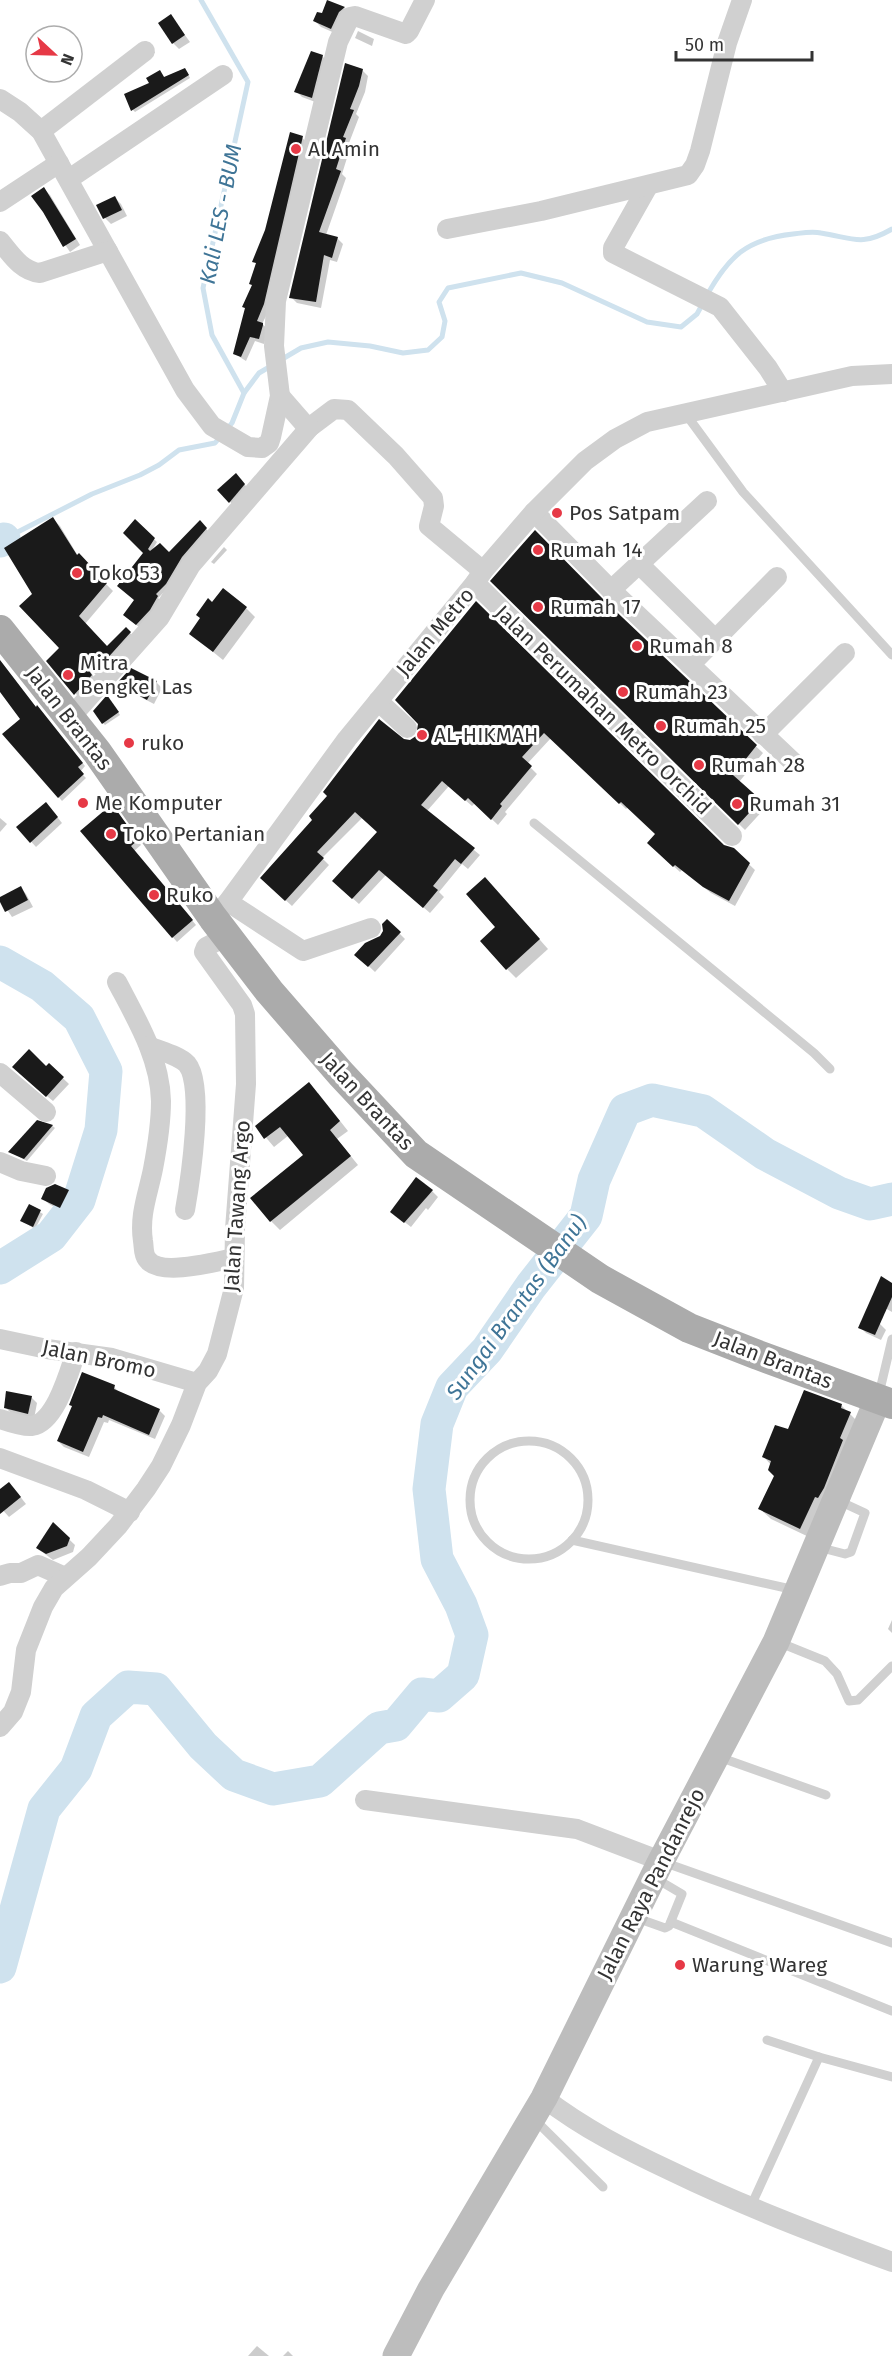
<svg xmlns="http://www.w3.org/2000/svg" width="892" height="2356" viewBox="0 0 892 2356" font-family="'Fira Sans',sans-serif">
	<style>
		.shadow { fill: #0003 }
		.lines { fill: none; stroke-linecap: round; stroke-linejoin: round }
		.stream { stroke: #cfe2ee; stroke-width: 5 }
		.river { stroke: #cfe2ee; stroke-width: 33 }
		.building { fill: #1a1a1a }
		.lane { stroke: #d0d0d0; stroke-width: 9 }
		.street { stroke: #d0d0d0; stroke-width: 20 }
		.secondary { stroke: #bdbdbd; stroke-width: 27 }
		.primary { stroke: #ababab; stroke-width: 30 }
		.poi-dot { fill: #e63946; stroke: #fff; stroke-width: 2 }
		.labels { text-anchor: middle; stroke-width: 6; stroke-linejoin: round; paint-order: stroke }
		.poi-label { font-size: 21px; fill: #333; stroke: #fff; text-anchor: start }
		.street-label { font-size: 21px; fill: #333; stroke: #fff }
		.water-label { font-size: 22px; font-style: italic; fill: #3f7597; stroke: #fff }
	</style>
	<rect width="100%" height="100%" fill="#fff"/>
	<g class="shadow">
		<polygon points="344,8 349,13 337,34 321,27 315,21 323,15"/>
		<polygon points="171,16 190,42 179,49 173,43"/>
		<polygon points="358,31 374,39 372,46 355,38"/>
		<polygon points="322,56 328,62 318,103 302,97 296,91"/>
		<polygon points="362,70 368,76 365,92 356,114 359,117 349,143 351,145 342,174 346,178 326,235 337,238 343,244 337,262 330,260 321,308 297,303 291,297"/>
		<polygon points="187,72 190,78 135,112 133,110 126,95 151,84 162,74 165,78"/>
		<polygon points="302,138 308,143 269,310 262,324 268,329 264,344 255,341 246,361 235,354 246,309 244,307 253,286 258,265 254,261"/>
		<polygon points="44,189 50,195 80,245 70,252 33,197"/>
		<polygon points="115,198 121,204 127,216 111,224 105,218"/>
		<polygon points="236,476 247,487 232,504 220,490"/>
		<polygon points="53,519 60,526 78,556 113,591 85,624 108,648 126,629 137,640 103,678 90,671 98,683 82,701 48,661 61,648 34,595"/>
		<polygon points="135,521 157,542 152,550 169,554 200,522 209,532 169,587 158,598 161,601 140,628 128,618 136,600 145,553"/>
		<polygon points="224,547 227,550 214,564 211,562"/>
		<polygon points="493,581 603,601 763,753 739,782 766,807 745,830"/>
		<polygon points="476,603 723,846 733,849 755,870 735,906 711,893 682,870 680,872 655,849 657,834 628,807 626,809 551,738 527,764 537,774 505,812 507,814 498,825 475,803 472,806 449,786 427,811 480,855 468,869 462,864 439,892 444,897 430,913 386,875 359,904 340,887 379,832 362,818 322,858 329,865 292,906 268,884 403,741 410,741 417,737"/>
		<polygon points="212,604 246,608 255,617 223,660 191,634"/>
		<polygon points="0,664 85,766 80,772 86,778 62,801 4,734 22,720 0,689"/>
		<polygon points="156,682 162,688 154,704 125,689 119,683"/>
		<polygon points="109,699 120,715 105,725 103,723"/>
		<polygon points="50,808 62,823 36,847 18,827"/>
		<polygon points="117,811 141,845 134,851 196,925 177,942 82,832"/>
		<polygon points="0,818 7,824 0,832"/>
		<polygon points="21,888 26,894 33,907 12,917 0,899"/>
		<polygon points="494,888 548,949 516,978 507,969 498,927"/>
		<polygon points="387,921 405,939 375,972 356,954 381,937"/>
		<polygon points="49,1065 69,1084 53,1101 19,1073 46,1068"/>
		<polygon points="318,1093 348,1131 337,1139 358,1165 280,1230 271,1221 305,1155 289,1135 274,1147 257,1127"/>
		<polygon points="50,1124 55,1128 27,1161 10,1152"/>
		<polygon points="68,1191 74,1197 66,1213 49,1204 43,1198"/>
		<polygon points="432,1191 438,1197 428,1210 426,1208 411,1227 398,1217"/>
		<polygon points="30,1206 43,1214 35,1229 22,1221"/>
		<polygon points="892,1285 892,1312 878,1304"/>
		<polygon points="880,1324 886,1330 881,1340 866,1333 860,1327"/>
		<polygon points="114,1387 120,1393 159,1410 165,1416 155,1439 109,1420 108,1423 104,1422 89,1457 64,1447 58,1441 73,1407"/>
		<polygon points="31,1397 37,1403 34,1419 11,1413 5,1407"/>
		<polygon points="842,1406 860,1424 811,1538 771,1519 760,1509 776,1476 771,1465 764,1457 789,1431"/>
		<polygon points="15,1490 26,1504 9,1517 0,1507 0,1491"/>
		<polygon points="53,1524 75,1545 73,1552 53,1560 37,1548"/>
		<polygon points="892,1620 892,1633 888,1629"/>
		<polygon points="257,2346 269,2356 248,2356"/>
		<polygon points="288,2351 293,2356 283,2356"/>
	</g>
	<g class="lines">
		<g class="stream">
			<polyline points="201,0 248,82 203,288 212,335 244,393"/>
			<path d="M 707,295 C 729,256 747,239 793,234 C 802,233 812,231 821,233 C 853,238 861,247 892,229"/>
			<polyline points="279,361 301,348 328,342 370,346 403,353 428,350 442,337 445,321 439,302 448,288 521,273 562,283 647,322 681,327 697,314 703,303"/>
			<polyline points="4,539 92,494 140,475 159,465 179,450 215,443 232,423 244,393 259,373 271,366"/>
		</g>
		<g class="river">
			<polyline points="0,541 4,539"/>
			<polyline points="0,962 42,986 79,1018 106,1071 101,1130 79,1200 51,1236 0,1268"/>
			<polyline points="0,1967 44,1809 76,1769 96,1716 128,1687 156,1689 203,1746 234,1775 273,1789 320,1781 379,1728 396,1725 422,1694 439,1696 463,1675 472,1635 461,1605 437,1559 429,1489 437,1424 452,1387 487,1350 531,1286 586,1216 594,1180 625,1110 652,1100 703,1111 765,1154 839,1193 870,1204 892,1199"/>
		</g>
	</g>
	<g class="building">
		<polygon points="327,0 345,7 339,12 331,29 313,21 317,12 322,13"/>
		<polygon points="171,14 185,35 172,44 158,23"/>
		<polygon points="311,51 323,55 312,98 294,92"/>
		<polygon points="345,63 363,69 359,86 350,109 354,110 343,137 346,138 336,169 341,171 319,232 338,237 332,258 324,255 316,302 289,298"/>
		<polygon points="185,68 189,75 131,111 124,94 149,83 146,78 160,70 164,77"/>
		<polygon points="290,132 303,136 264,304 257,321 263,323 263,325 259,339 250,337 241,357 233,354 245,308 242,307 252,285 249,284 256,263 252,262 265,230"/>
		<polygon points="44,187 76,239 63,247 43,212 31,196"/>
		<polygon points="115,196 122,210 103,219 96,205"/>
		<polygon points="236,473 245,484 229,503 217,490"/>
		<polygon points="53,517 77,555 79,553 107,583 79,616 107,646 126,627 131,632 95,672 87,668 92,675 74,695 46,661 59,648 19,606 32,594 4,548"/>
		<polygon points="135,519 155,538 148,549 150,551 160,543 169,552 200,520 207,528 182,557 166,584 156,594 158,596 150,610 136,625 123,615 134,600 117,586 143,553 123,533"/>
		<polygon points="535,530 603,599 757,745 733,775 761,800 738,825 490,581"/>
		<polygon points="223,588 247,607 213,652 189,634 200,618 196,615 208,598 212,602"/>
		<polygon points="476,601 724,845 734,848 750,863 729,901 703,887 675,865 673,867 659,854 647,843 655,834 621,802 619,804 544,733 522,757 532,766 500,804 502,806 491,820 468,798 465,801 442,781 421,805 475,848 461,864 455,859 433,886 438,890 423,908 379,870 352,899 332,881 377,832 355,812 317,852 324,858 285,901 260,878 312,820 309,816 327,796 323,792 379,719 404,739 410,740 416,736 418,724 395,700"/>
		<polygon points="0,660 36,707 37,705 83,763 78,767 84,774 58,798 2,734 20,719 0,692"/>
		<polygon points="131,668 157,681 147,700 117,683"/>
		<polygon points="107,695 119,712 102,724 93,711"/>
		<polygon points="46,802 58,817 30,843 16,827"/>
		<polygon points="112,804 138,840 131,846 193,920 172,938 80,831"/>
		<polygon points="485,877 540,939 506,970 480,941 495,927 466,894"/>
		<polygon points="21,886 28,900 5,912 0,902 0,897"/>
		<polygon points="387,919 401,932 368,967 354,955 365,943 380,936 383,931 382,924"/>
		<polygon points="29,1049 46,1066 49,1063 64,1077 46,1097 12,1067"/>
		<polygon points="309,1082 340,1121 330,1130 351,1156 270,1222 250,1198 303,1155 280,1127 264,1139 255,1126"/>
		<polygon points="37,1120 53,1125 24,1159 8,1152"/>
		<polygon points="416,1177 433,1190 404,1223 390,1212"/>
		<polygon points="55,1184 69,1190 60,1208 41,1199 46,1188"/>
		<polygon points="29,1204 41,1210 33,1227 20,1221"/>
		<polygon points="881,1276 892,1283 892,1297 875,1335 858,1328"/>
		<polygon points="82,1372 115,1385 114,1389 160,1409 149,1435 103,1415 102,1418 98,1417 83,1452 57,1441 72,1406 69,1405"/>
		<polygon points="804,1390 842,1404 841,1408 851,1412 840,1438 843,1440 824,1488 818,1498 815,1497 800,1529 758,1509 774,1476 768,1470 771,1461 762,1457 775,1425 788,1429"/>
		<polygon points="6,1391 32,1396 28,1414 4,1408"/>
		<polygon points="9,1482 21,1497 0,1514 0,1489"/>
		<polygon points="53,1522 70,1538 67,1546 46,1554 36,1548"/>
	</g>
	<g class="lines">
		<g class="lane">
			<polyline points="685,413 743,492 892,655"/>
			<polyline points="534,823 814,1053 830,1069"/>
			<polyline points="879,1394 892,1339"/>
			<circle cx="529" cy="1500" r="59"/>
			<polyline points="572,1540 795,1590"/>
			<polyline points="818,1547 845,1554 851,1552 865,1513 839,1501"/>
			<polyline points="778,1642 825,1661 837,1674 849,1701 858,1700 892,1666"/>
			<polyline points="719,1757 826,1795"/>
			<polyline points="663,1862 892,1943"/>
			<polyline points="634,1917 665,1928 669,1926 682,1894 655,1878"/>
			<polyline points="671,1922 892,2011"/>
			<polyline points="767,2040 819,2057"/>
			<polyline points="534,2119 603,2187"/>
			<polyline points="750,2208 819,2057 892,2077"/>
		</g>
		<g class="street">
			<polyline points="0,99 20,112 41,131 185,390 212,426 248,447 262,448 269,443 271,437 280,396 274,346 276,301 338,42 350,17 355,16 406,34 409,31 425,0"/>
			<polyline points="41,131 145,51"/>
			<polyline points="69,179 223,75"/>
			<polyline points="648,186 613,248 613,253 720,307 768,368 783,392"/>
			<polyline points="0,202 59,163"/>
			<polyline points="447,229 541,211 688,175 695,165 700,151 727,43 742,0"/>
			<path d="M 0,241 C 11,254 21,271 40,273 L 108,251"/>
			<polyline points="280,396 307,427 310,427 334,409 348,410 396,456 433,498 434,506 429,526 483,571"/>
			<polyline points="534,512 611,590 793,762"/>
			<polyline points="640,565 715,639"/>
			<polyline points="475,583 732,836"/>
			<polyline points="611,590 707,501"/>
			<polyline points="690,665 777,577"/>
			<polyline points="378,701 407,728"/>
			<polyline points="70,718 160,617 191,565 310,427"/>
			<polyline points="763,735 845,653"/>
			<polyline points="228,902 303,951 371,928"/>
			<polyline points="213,918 228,902 347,739 475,583 483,571 534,512 585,461 615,439 647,422 852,376 892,374"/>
			<path d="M 117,982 C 137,1020 160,1058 161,1101 C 161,1123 157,1148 153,1169 C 148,1194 139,1215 143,1241 C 144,1246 143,1254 147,1259 C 159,1277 215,1262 234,1258"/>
			<path d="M 149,1046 C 160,1051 178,1055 187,1064 C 205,1085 190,1182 185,1210"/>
			<polyline points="0,1073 46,1112"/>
			<polyline points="0,1162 21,1171 46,1176"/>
			<polyline points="0,1339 47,1349 112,1358 197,1383"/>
			<path d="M 0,1419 C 9,1422 22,1427 32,1426 C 56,1422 69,1372 76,1352"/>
			<polyline points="0,1458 86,1490 130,1512"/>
			<polyline points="0,1576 10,1573 21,1573 38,1565 65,1577"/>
			<polyline points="0,1727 13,1712 21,1692 26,1650 43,1607 54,1588 89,1557 118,1526 146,1489 161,1466 181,1425 197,1383 208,1371 217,1354 234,1288 235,1229 246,1084 245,1014 242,1005 204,952 206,947 227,936"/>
			<polyline points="365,1800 577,1829 661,1861"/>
			<path d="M 544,2098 C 583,2128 626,2150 671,2171 C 743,2206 817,2234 892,2262"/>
		</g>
		<polyline class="secondary" points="396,2356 431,2289 544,2098 661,1861 776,1642 878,1399"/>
		<polyline class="primary" points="0,630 97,752 213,918 269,991 341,1074 416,1154 600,1279 689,1328 758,1355 892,1404"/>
	</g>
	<g class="poi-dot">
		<circle cx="296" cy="149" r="6"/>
		<circle cx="557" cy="513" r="6"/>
		<circle cx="538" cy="550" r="6"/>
		<circle cx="77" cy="573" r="6"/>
		<circle cx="538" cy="607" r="6"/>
		<circle cx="637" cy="646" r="6"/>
		<circle cx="68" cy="675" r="6"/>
		<circle cx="623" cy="692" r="6"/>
		<circle cx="661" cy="726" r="6"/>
		<circle cx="422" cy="735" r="6"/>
		<circle cx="129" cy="743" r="6"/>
		<circle cx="699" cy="765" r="6"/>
		<circle cx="83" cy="803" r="6"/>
		<circle cx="737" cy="804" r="6"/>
		<circle cx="111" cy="834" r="6"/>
		<circle cx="154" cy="895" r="6"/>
		<circle cx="680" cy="1965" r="6"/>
	</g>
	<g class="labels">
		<g class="poi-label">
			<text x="308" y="156">Al Amin</text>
			<text x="569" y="520">Pos Satpam</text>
			<text x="550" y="557">Rumah 14</text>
			<text x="89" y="580">Toko 53</text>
			<text x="550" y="614">Rumah 17</text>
			<text x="649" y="653">Rumah 8</text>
			<text x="80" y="670">Mitra<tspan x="80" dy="24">Bengkel Las</tspan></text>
			<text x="635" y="699">Rumah 23</text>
			<text x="673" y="733">Rumah 25</text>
			<text x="434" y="742">AL-HIKMAH</text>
			<text x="141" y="750">ruko</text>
			<text x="711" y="772">Rumah 28</text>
			<text x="95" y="810">Me Komputer</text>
			<text x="749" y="811">Rumah 31</text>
			<text x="123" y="841">Toko Pertanian</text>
			<text x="166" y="902">Ruko</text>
			<text x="692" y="1972">Warung Wareg</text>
		</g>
		<g class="street-label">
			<text transform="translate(435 632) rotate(-50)" y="7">Jalan Metro</text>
			<text transform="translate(603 710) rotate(44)" y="7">Jalan Perumahan Metro Orchid</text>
			<text transform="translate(69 718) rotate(52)" y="7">Jalan Brantas</text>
			<text transform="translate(367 1101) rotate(47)" y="7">Jalan Brantas</text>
			<text transform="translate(237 1206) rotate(-86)" y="7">Jalan Tawang Argo</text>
			<text transform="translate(99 1359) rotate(12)" y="7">Jalan Bromo</text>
			<text transform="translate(773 1360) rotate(21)" y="7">Jalan Brantas</text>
			<text transform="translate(651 1884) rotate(-63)" y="7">Jalan Raya Pandanrejo</text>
		</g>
		<g class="water-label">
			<text transform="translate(220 214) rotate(-79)" y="8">Kali LES - BUM</text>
			<text transform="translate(516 1307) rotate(-54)" y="8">Sungai Brantas (Banu)</text>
		</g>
	</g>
	<g transform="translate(54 54) rotate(112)"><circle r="28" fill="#ffffff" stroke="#adadad" stroke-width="1.5"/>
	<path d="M0-4.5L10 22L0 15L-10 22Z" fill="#e63946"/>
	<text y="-9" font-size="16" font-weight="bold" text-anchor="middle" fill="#333333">N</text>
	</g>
	<path d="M676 51v9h136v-9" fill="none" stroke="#333333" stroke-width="3"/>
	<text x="685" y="51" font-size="18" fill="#333333" stroke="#ffffff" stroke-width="4.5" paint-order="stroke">50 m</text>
</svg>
